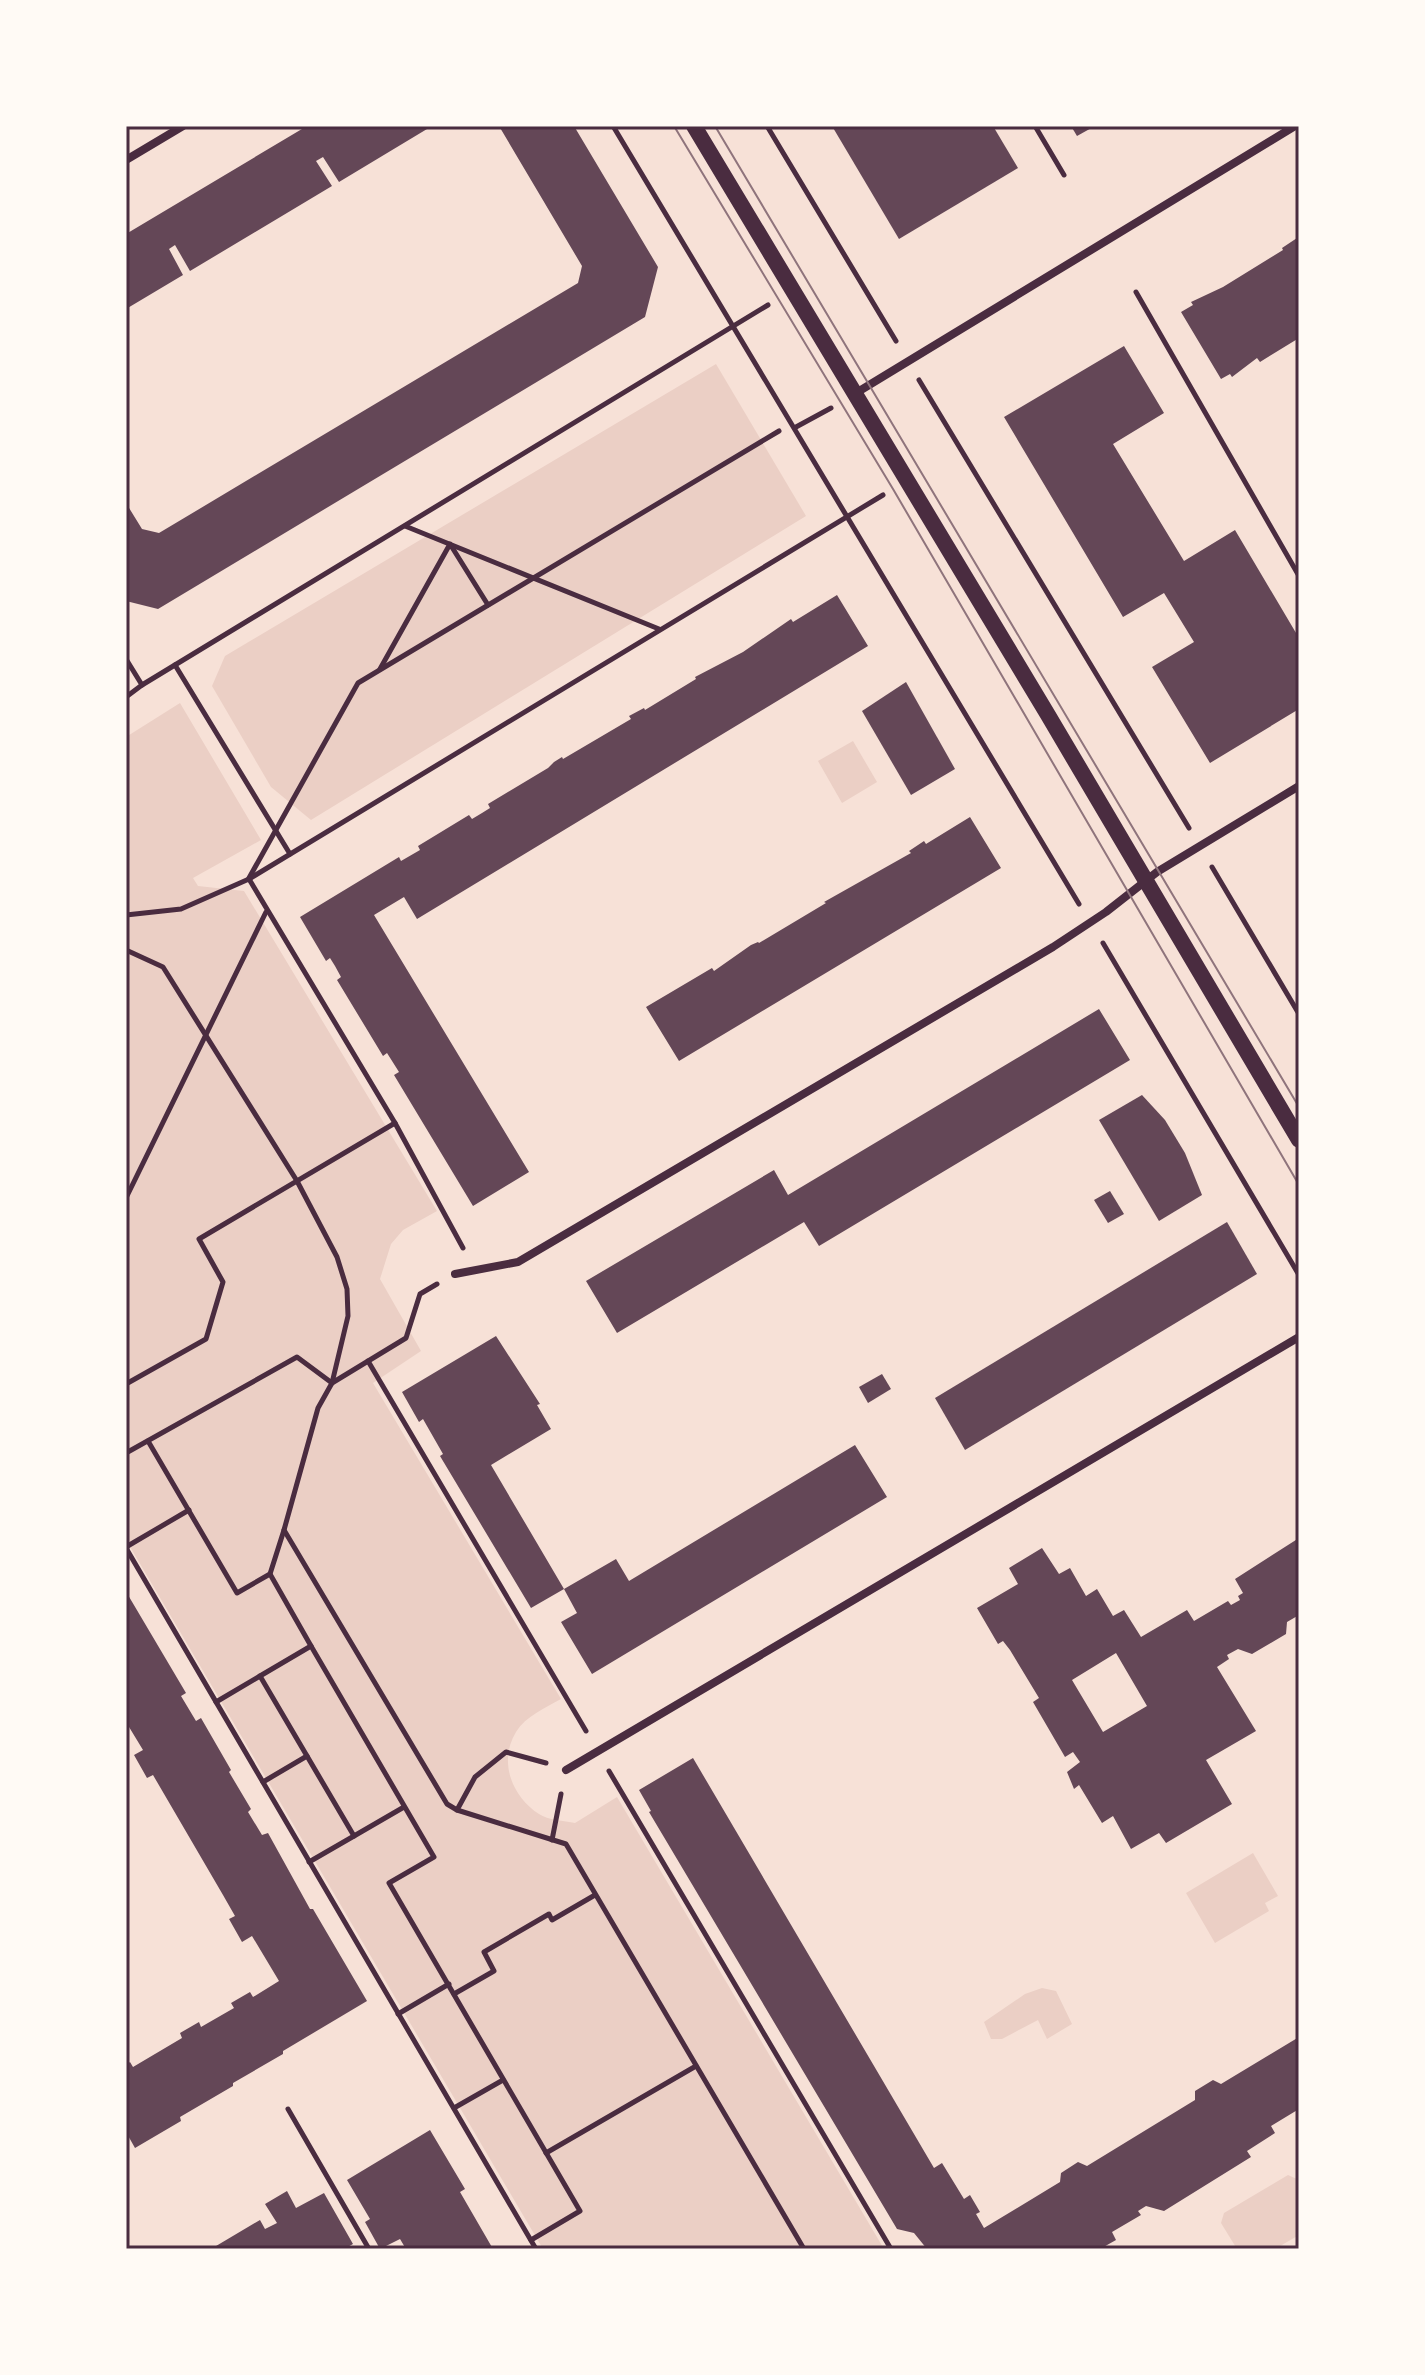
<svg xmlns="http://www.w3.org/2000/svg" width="1425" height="2375" viewBox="0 0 1425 2375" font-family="'Sofia Sans Condensed',sans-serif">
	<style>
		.green { fill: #ebcfc5 }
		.building { fill: #644757; fill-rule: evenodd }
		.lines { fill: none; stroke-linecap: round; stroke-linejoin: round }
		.path { stroke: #4a2c40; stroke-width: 5 }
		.minor { stroke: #4a2c40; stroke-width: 8 }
		.secondary { stroke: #4a2c40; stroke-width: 16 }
		.tram { stroke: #8f747c; stroke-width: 2 }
		.neatline { fill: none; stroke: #4a2c40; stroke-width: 3 }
	</style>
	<rect width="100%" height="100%" fill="#f7e1d7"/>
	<g class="green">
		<polygon points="716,364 806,516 311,820 271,787 212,686 225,656"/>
		<path d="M 180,703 L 261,840 L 193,878 L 198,886 L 244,891 L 437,1211 L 403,1230 L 391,1244 L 380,1279 L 421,1351 L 373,1383 L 561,1699 C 545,1708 526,1716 516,1732 C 498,1761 512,1797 539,1814 C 548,1820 564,1821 575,1823 L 617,1797 L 884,2249 L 543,2249 L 126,1540 L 126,737 Z"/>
		<polygon points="853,741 877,782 842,803 818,761"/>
		<polygon points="1253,1853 1278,1896 1265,1903 1269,1911 1215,1943 1186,1893"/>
		<polygon points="1042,1988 1056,1991 1072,2024 1047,2039 1038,2020 1002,2039 991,2039 984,2022 1025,1994"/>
		<polygon points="1288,2175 1299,2180 1299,2235 1275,2249 1237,2249 1221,2223 1224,2213"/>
	</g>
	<g class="building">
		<polygon points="307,126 432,126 339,182 323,157 316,161 332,186 190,271 175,245 169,249 183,275 126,309 126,234"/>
		<polygon points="499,126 574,126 658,267 645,317 158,609 126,601 126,503 142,529 159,533 578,283 582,266"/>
		<polygon points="832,126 993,126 1018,168 899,239"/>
		<polygon points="1071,126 1095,126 1077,136"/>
		<polygon points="1297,238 1299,242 1299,338 1260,362 1257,358 1232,377 1230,374 1221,379 1181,312 1193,305 1191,302 1223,287 1283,250 1282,248"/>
		<polygon points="1124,346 1164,413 1113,444 1184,561 1235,530 1299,638 1299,709 1210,763 1152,667 1194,642 1164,593 1123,617 1004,417"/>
		<polygon points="837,595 868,646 417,919 404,897 374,915 529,1172 473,1206 394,1075 399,1072 387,1053 383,1056 337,980 341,977 335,966 330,958 326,961 300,917 399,857 401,861 420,850 418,846 469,815 472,819 482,813 490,808 488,804 548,768 554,762 562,757 563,759 631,719 629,716 644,708 645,710 696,679 695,677 743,652 791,619 793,622"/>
		<polygon points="906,682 955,769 911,795 862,711"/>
		<polygon points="970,817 1001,868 679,1061 646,1007 712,968 714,971 751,945 758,942 759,943 826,903 824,902 911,853 909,851 924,841 926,844"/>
		<polygon points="1099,1009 1130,1060 819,1246 804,1222 617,1333 586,1281 774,1170 788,1195"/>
		<polygon points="1142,1095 1165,1120 1185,1153 1202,1195 1159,1221 1099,1120"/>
		<polygon points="1110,1191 1124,1214 1108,1223 1094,1200"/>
		<polygon points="1227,1222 1257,1274 965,1450 935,1398"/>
		<polygon points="496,1336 540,1404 537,1405 551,1429 491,1465 564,1589 531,1608 440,1456 443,1454 423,1419 419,1422 402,1392"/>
		<polygon points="882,1374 891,1389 868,1403 859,1387"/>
		<polygon points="855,1445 887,1497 592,1674 561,1622 577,1613 564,1589 616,1559 629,1581"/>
		<path d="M 1299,1538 L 1299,1615 L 1287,1622 L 1286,1634 L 1252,1654 L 1238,1649 L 1227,1655 L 1229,1659 L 1217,1667 L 1256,1731 L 1206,1760 L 1232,1804 L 1166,1843 L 1159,1833 L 1131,1849 L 1113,1816 L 1102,1823 L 1079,1785 L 1074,1789 L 1067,1772 L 1080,1762 L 1073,1752 L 1065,1757 L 1033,1702 L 1039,1698 L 1010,1650 L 1003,1641 L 998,1644 L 977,1608 L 1018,1584 L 1009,1568 L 1042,1548 L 1059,1574 L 1070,1568 L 1086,1596 L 1097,1589 L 1113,1616 L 1124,1610 L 1141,1637 L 1187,1610 L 1194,1621 L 1228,1601 L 1231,1605 L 1240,1600 L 1238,1596 L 1243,1593 L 1235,1579 ZM 1116,1653 L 1147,1706 L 1103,1732 L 1072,1680 Z"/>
		<polygon points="128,1595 186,1693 181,1696 196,1721 201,1718 231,1770 229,1772 251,1809 248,1812 262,1835 268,1833 310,1909 313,1909 367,2001 283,2051 283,2054 233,2083 233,2086 180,2117 181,2121 135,2148 126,2132 126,2065 130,2062 133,2067 182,2038 180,2033 199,2022 201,2027 234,2008 231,2003 250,1992 253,1997 279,1981 252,1936 242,1942 229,1919 235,1916 223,1895 153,1775 147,1778 134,1755 143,1750 126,1722 126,1597"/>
		<polygon points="693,1758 934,2168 942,2163 964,2199 970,2195 980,2212 976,2214 984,2228 1060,2182 1061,2173 1078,2162 1087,2166 1195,2100 1195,2091 1213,2080 1221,2084 1299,2037 1299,2109 1271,2126 1275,2133 1247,2151 1251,2157 1164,2211 1146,2206 1138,2211 1141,2215 1112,2232 1116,2240 1100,2249 927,2249 914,2233 897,2229 649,1812 651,1811 639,1790"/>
		<polygon points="430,2130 465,2189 460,2192 493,2249 406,2249 400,2239 380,2249 365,2222 370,2219 347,2180"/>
		<polygon points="287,2191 296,2208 324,2193 353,2244 344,2249 211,2249 260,2220 265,2229 277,2223 265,2204"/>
	</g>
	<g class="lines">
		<g class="path">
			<polyline points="613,126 1079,904"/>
			<polyline points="767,126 896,341"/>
			<polyline points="1035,126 1064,175"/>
			<polyline points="1136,292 1299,576"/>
			<polyline points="919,380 1189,828"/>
			<polyline points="796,427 831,408"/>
			<polyline points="405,526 659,629"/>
			<polyline points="126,659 142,685"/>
			<polyline points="175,665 290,854"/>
			<polyline points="380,669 450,544 488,605"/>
			<polyline points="126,697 142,685 768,305"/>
			<polyline points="1212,867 1299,1014"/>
			<polyline points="249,878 358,683 779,431"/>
			<polyline points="249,879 395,1123 463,1248"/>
			<polyline points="126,915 181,909 249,879 883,495"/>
			<polyline points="1103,943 1299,1275"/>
			<polyline points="126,950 163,967 297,1181 337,1257 347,1289 348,1316 332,1383 318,1408 284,1530 447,1804 457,1810 566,1844 804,2249"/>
			<polyline points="126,1198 266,912"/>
			<polyline points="368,1361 586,1731"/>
			<polyline points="126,1384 206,1339 223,1282 199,1239 395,1123"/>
			<polyline points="148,1441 237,1593 270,1574 311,1646"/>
			<polyline points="126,1453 297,1357 332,1383 406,1338 420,1294 437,1284"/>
			<polyline points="126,1547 189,1510"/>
			<polyline points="126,1548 536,2249"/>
			<polyline points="270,1574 284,1530"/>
			<polyline points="216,1702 260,1676"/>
			<polyline points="609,1771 891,2249"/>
			<polyline points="263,1782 307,1756"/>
			<polyline points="404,1807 354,1836 260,1676 311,1646 434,1857 389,1883 580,2211 531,2240"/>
			<polyline points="457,1810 475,1777 506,1752 546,1763"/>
			<polyline points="552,1840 561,1794"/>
			<polyline points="309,1862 354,1836"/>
			<polyline points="454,1994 494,1971 484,1952 549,1914 552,1920 595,1895"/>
			<polyline points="398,2014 449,1984"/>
			<polyline points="454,2108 503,2080"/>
			<polyline points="288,2109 369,2249"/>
			<polyline points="546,2153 696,2066"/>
		</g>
		<g class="minor">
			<polyline points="126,160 183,126"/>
			<polyline points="856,393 1295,126"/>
			<polyline points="455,1274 518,1262 1053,947 1106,912 1157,872 1299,786"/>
			<polyline points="566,1770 1299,1337"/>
		</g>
		<polyline class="secondary" points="694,126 1048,715 1299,1140"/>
		<g class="tram">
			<polyline points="674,126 893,489 1299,1185"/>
			<polyline points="715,126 1299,1107"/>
		</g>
	</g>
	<rect width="1425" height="2375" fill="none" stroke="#fffaf5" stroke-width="256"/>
	<rect x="128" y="128" width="1169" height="2119" class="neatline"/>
</svg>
